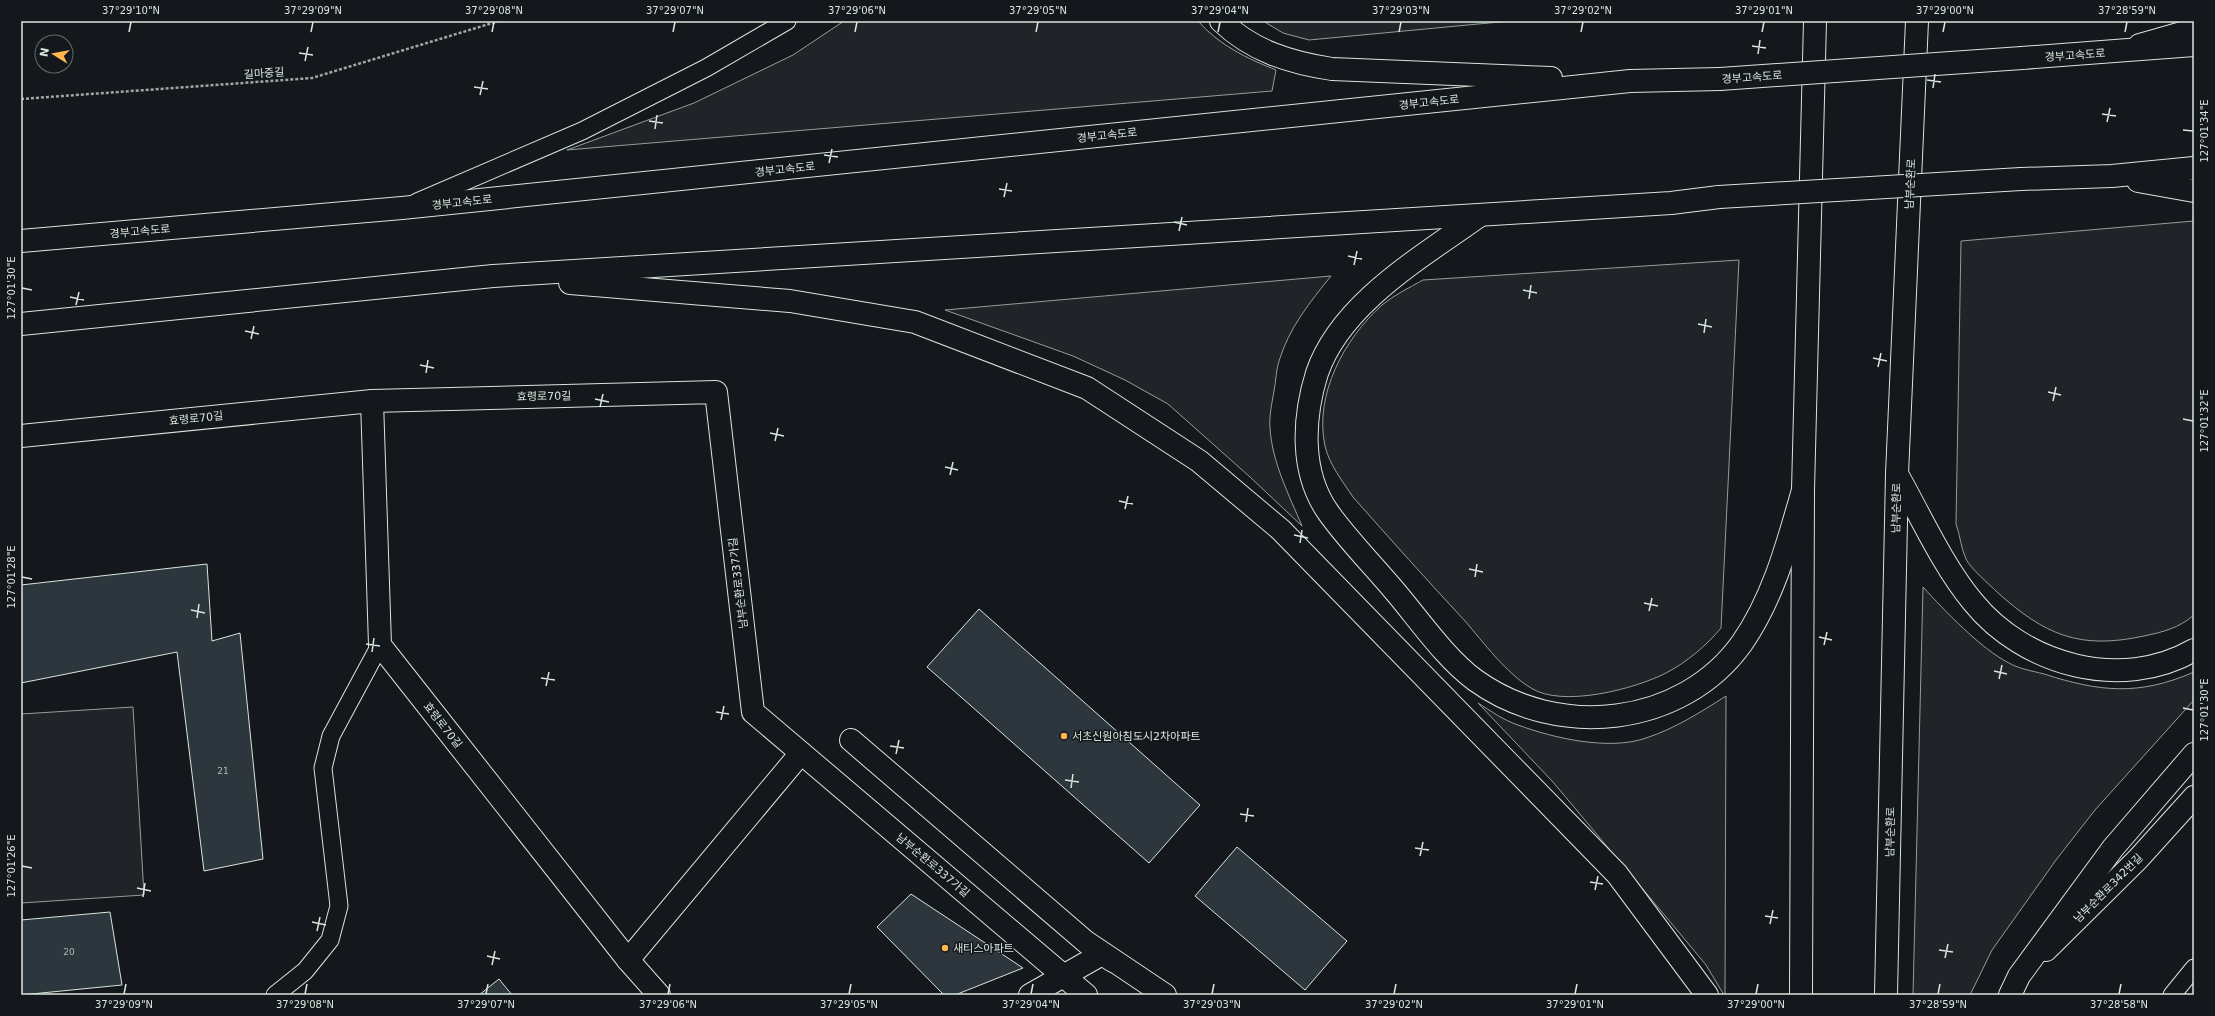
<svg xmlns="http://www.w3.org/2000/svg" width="2215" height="1016" viewBox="0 0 2215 1016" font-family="'DejaVu Sans','Noto Sans KR',sans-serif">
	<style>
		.green { fill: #202428; stroke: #939e99 }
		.building { fill: #2c363c; stroke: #d8e6dc }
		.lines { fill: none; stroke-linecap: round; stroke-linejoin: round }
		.service-casing { stroke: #d8e6dc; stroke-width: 19 }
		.minor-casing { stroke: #d8e6dc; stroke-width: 24 }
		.tertiary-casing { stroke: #d8e6dc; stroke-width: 24 }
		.primary-casing { stroke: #d8e6dc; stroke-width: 24 }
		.trunk-casing { stroke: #d8e6dc; stroke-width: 24 }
		.path { stroke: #9da8a2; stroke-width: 2.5; stroke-dasharray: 3 2; stroke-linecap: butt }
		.service { stroke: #14181c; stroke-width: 17 }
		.minor { stroke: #14181c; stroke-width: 22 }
		.tertiary { stroke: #14181c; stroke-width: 22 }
		.primary { stroke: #14181c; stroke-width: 22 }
		.trunk { stroke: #14181c; stroke-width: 22 }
		.trunk-bridge-casing { stroke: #d8e6dc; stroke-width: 24; stroke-linecap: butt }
		.trunk-bridge { stroke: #14181c; stroke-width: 22 }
		.ticks { fill: none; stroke: #d8e6dc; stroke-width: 1.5 }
		.poi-dot { fill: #ffb74d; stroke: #14181c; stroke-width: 1.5 }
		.labels { text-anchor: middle; stroke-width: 3; stroke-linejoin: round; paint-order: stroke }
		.number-label { font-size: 9px; fill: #adbab4 }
		.street-label { font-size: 11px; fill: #d8e6dc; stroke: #14181c }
		.poi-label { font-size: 11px; fill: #d8e6dc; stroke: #14181c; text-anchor: start }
		.neatline { fill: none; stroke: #d8e6dc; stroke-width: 1.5 }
		.ticks-label { font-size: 10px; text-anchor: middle; fill: #d8e6dc }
	</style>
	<rect width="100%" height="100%" fill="#14181c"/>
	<g class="green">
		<path d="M 844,21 L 1198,21 C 1219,45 1246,58 1276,70 L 1272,91 L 567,150 L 694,103 L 793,55 Z"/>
		<polygon points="1263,21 1510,21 1309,40 1283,33"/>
		<path d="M 2194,221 L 2194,615 C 2179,628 2163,632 2144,636 C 2079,650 2045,635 1997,592 C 1990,585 1970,568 1966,559 C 1961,548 1960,535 1956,524 L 1961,241 Z"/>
		<path d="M 1739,260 L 1721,628 C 1706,646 1687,662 1666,673 C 1635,689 1562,708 1531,688 C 1507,674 1483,642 1465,621 C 1427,580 1390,539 1353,497 C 1343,482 1329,464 1325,446 C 1314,395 1344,339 1382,305 C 1394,295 1409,288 1423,280 Z"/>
		<path d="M 1331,276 C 1310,302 1289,328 1279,361 C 1276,370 1276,381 1274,391 C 1272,403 1269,416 1270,428 C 1272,462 1289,495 1302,526 L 1250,477 L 1168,404 L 1125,380 L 1073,356 L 945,310 Z"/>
		<path d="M 1923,587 C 1944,610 1981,649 2009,663 C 2019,669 2033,671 2044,674 C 2100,692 2139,696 2194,672 L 2194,700 L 2095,810 L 2056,860 L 1992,950 L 1970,995 L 1913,995 Z"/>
		<path d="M 1726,696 L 1725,995 L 1724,995 L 1706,965 L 1682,936 L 1553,782 L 1478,703 C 1491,711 1503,720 1518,725 C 1553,738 1609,751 1646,738 C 1674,729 1701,712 1726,696 Z"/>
		<polygon points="133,707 144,895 21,903 21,714"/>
	</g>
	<g class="building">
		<polygon points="207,564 212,641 240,633 263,859 204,871 177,652 21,683 21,585"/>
		<polygon points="979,609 1200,805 1149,863 927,667"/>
		<polygon points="1237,847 1347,941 1305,990 1195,896"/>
		<polygon points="911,894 1023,968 955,995 944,995 877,927"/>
		<polygon points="110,912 122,985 21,995 21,920"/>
		<polygon points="499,979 512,995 479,995"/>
	</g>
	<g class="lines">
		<defs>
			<g id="service">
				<polyline points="2138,43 2194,27"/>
				<polyline points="417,202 582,131 706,68 787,21"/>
				<polyline points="275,995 305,971 330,940 339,906 323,768 331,736 380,645"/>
				<polyline points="2172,995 2194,968"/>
			</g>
			<g id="minor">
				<polyline points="372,401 380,645 628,960 659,995"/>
				<polyline points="21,436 372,401 716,392 753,712 1086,995"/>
				<polyline points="851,740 1086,942 1165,995"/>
				<polyline points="628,960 801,753"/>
				<polyline points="1030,995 1102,954 1113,961"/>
			</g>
			<polyline id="tertiary" points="2046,950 2138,859 2194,797"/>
			<g id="primary">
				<polyline points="1801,995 1803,490 1815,21"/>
				<polyline points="1886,995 1897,474 1917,21"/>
			</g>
			<g id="trunk">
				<path d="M 1221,21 C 1252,51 1291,63 1332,69 L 1551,78"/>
				<polyline points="2022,58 2194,45"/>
				<polyline points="2021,179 2112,176 2194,168"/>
				<polyline points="2138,181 2194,191"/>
				<path d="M 1479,216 C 1422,257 1341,303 1317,373 C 1303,418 1300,472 1328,512 C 1347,539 1372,564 1393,589 C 1418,618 1444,657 1475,680 C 1558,740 1682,727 1742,643 C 1774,597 1788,542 1803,490"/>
				<polyline points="21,241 402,208 1630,81 1720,79"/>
				<polyline points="570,283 790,301 915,322 1087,388 1199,461 1281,530 1617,874 1707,995"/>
				<polyline points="21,324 493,276 1671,203 1719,197"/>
				<path d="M 1897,474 C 1920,515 1943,566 1973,602 C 2024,665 2121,692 2194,650"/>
				<polyline points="2010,995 2019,976 2113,848 2194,754"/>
			</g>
		</defs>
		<use href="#service" class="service-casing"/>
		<use href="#minor" class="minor-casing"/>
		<use href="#tertiary" class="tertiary-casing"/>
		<use href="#primary" class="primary-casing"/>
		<use href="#trunk" class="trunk-casing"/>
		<polyline class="path" points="21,99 312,78 499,21"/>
		<use href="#service" class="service"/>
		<use href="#minor" class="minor"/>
		<use href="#tertiary" class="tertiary"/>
		<use href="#primary" class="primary"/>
		<use href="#trunk" class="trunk"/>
		<defs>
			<g id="trunk-bridge">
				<polyline points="1720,79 2022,58"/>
				<polyline points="1719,197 2021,179"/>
			</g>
		</defs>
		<use href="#trunk-bridge" class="trunk-bridge-casing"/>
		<use href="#trunk-bridge" class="trunk-bridge"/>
	</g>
	<path class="ticks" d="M 129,32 L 131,22M 311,32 L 313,22M 492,32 L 494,22M 673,32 L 675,22M 855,32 L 857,22M 1036,32 L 1038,22M 1218,32 L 1220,22M 1399,32 L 1401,22M 1581,32 L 1583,22M 1762,32 L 1764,22M 1943,32 L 1945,22M 2125,32 L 2127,22M 1752,46 L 1766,48M 299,53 L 313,55M 1758,54 L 1760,40M 305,61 L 308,47M 1927,80 L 1941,82M 474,87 L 488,89M 1933,88 L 1935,74M 480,95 L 483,81M 2102,114 L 2116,116M 649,121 L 663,123M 2107,122 L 2110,108M 655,129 L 657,115M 2183,130 L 2193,131M 824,155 L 838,157M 829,163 L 832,149M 999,189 L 1012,191M 1004,197 L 1007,183M 1174,222 L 1187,225M 1179,231 L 1182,217M 1348,256 L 1362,259M 1354,265 L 1357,251M 22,288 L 32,290M 1523,290 L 1537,293M 70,297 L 84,300M 1529,299 L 1531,285M 76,305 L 79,292M 1698,324 L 1712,327M 245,331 L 259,334M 1704,333 L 1706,319M 251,339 L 254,326M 1873,358 L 1887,361M 420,365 L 434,368M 1878,367 L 1881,353M 426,373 L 428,360M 2048,392 L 2061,395M 595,399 L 609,402M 2053,401 L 2056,387M 600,407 L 603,394M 2183,419 L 2193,421M 770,433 L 784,436M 775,441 L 778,428M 945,467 L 958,470M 950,475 L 953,462M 1119,501 L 1133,504M 1125,509 L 1128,496M 1294,535 L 1308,538M 1300,543 L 1302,530M 1469,569 L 1483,572M 22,577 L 32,579M 1475,577 L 1477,564M 1644,603 L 1658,606M 191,610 L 205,613M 1649,611 L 1652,598M 197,618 L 199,604M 1819,637 L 1832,640M 366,644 L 380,646M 1824,645 L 1827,632M 372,652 L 374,638M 1994,671 L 2007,674M 541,678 L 555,680M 1999,679 L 2002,665M 546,686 L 549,672M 2183,708 L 2193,710M 716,712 L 729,714M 721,720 L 724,706M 890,746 L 904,748M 896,754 L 899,740M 1065,780 L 1079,782M 1071,788 L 1073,774M 1240,814 L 1254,816M 1246,822 L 1248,808M 1415,848 L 1429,850M 1420,856 L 1423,842M 22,866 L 32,868M 1590,882 L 1603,884M 137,888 L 151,891M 1595,890 L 1598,876M 143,897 L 145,883M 1765,916 L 1778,918M 312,922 L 326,925M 1770,924 L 1773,910M 317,931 L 320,917M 1939,950 L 1953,952M 487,956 L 500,959M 1945,958 L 1948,944M 492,965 L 495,951M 124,994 L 126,984M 305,994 L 307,984M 486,994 L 488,984M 668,994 L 670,984M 849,994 L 851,984M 1031,994 L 1033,984M 1212,994 L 1214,984M 1394,994 L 1396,984M 1575,994 L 1577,984M 1756,994 L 1758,984M 1938,994 L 1940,984M 2119,994 L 2121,984"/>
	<g class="poi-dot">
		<circle cx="1064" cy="736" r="4"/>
		<circle cx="945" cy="948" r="4"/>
	</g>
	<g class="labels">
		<g class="number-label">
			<text x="223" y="774">21</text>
			<text x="69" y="955">20</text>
		</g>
		<g class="street-label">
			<text transform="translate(2075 55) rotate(-4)" y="4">경부고속도로</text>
			<text transform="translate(264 73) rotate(-4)" y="4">길마중길</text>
			<text transform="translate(1752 77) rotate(-4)" y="4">경부고속도로</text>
			<text transform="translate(1429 102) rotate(-6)" y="4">경부고속도로</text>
			<text transform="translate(1107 135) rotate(-6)" y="4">경부고속도로</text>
			<text transform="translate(785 169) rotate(-6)" y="4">경부고속도로</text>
			<text transform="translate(1910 184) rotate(-87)" y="4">남부순환로</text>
			<text transform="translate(462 202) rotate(-6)" y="4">경부고속도로</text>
			<text transform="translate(140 231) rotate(-5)" y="4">경부고속도로</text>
			<text transform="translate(544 396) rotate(-1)" y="4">효령로70길</text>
			<text transform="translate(196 418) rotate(-6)" y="4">효령로70길</text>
			<text transform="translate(1896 508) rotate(-89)" y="4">남부순환로</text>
			<text transform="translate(738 583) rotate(-97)" y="4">남부순환로337가길</text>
			<text transform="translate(443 725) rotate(52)" y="4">효령로70길</text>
			<text transform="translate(1890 832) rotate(-89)" y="4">남부순환로</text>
			<text transform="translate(933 865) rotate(40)" y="4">남부순환로337가길</text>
			<text transform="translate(2108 888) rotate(-45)" y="4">남부순환로342번길</text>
		</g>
		<g class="poi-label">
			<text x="1072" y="740">서초신원아침도시2차아파트</text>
			<text x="953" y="952">새티스아파트</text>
		</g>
	</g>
	<rect width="2215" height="1016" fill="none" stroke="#14181c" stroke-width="44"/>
	<g transform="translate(54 54) rotate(281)"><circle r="19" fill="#14181c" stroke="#626a69"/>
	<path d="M0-3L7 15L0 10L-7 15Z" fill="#ffb74d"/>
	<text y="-6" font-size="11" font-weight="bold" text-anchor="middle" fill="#d8e6dc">N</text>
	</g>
	<rect x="22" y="22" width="2171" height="972" class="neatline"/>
	<g class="ticks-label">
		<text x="131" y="14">37°29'10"N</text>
		<text x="313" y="14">37°29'09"N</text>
		<text x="494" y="14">37°29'08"N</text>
		<text x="675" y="14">37°29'07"N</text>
		<text x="857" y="14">37°29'06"N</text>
		<text x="1038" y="14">37°29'05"N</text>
		<text x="1220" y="14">37°29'04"N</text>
		<text x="1401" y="14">37°29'03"N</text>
		<text x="1583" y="14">37°29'02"N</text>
		<text x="1764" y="14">37°29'01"N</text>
		<text x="1945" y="14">37°29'00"N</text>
		<text x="2127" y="14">37°28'59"N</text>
		<text transform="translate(2204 131) rotate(-90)" y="4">127°01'34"E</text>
		<text transform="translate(11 288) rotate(-90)" y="4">127°01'30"E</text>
		<text transform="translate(2204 421) rotate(-90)" y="4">127°01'32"E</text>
		<text transform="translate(11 577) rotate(-90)" y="4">127°01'28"E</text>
		<text transform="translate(2204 710) rotate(-90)" y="4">127°01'30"E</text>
		<text transform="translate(11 866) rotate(-90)" y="4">127°01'26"E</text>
		<text x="124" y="1008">37°29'09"N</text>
		<text x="305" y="1008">37°29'08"N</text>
		<text x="486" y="1008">37°29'07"N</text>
		<text x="668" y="1008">37°29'06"N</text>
		<text x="849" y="1008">37°29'05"N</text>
		<text x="1031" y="1008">37°29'04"N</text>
		<text x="1212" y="1008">37°29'03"N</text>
		<text x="1394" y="1008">37°29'02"N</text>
		<text x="1575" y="1008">37°29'01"N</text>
		<text x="1756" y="1008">37°29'00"N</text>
		<text x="1938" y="1008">37°28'59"N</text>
		<text x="2119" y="1008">37°28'58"N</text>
	</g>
</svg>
